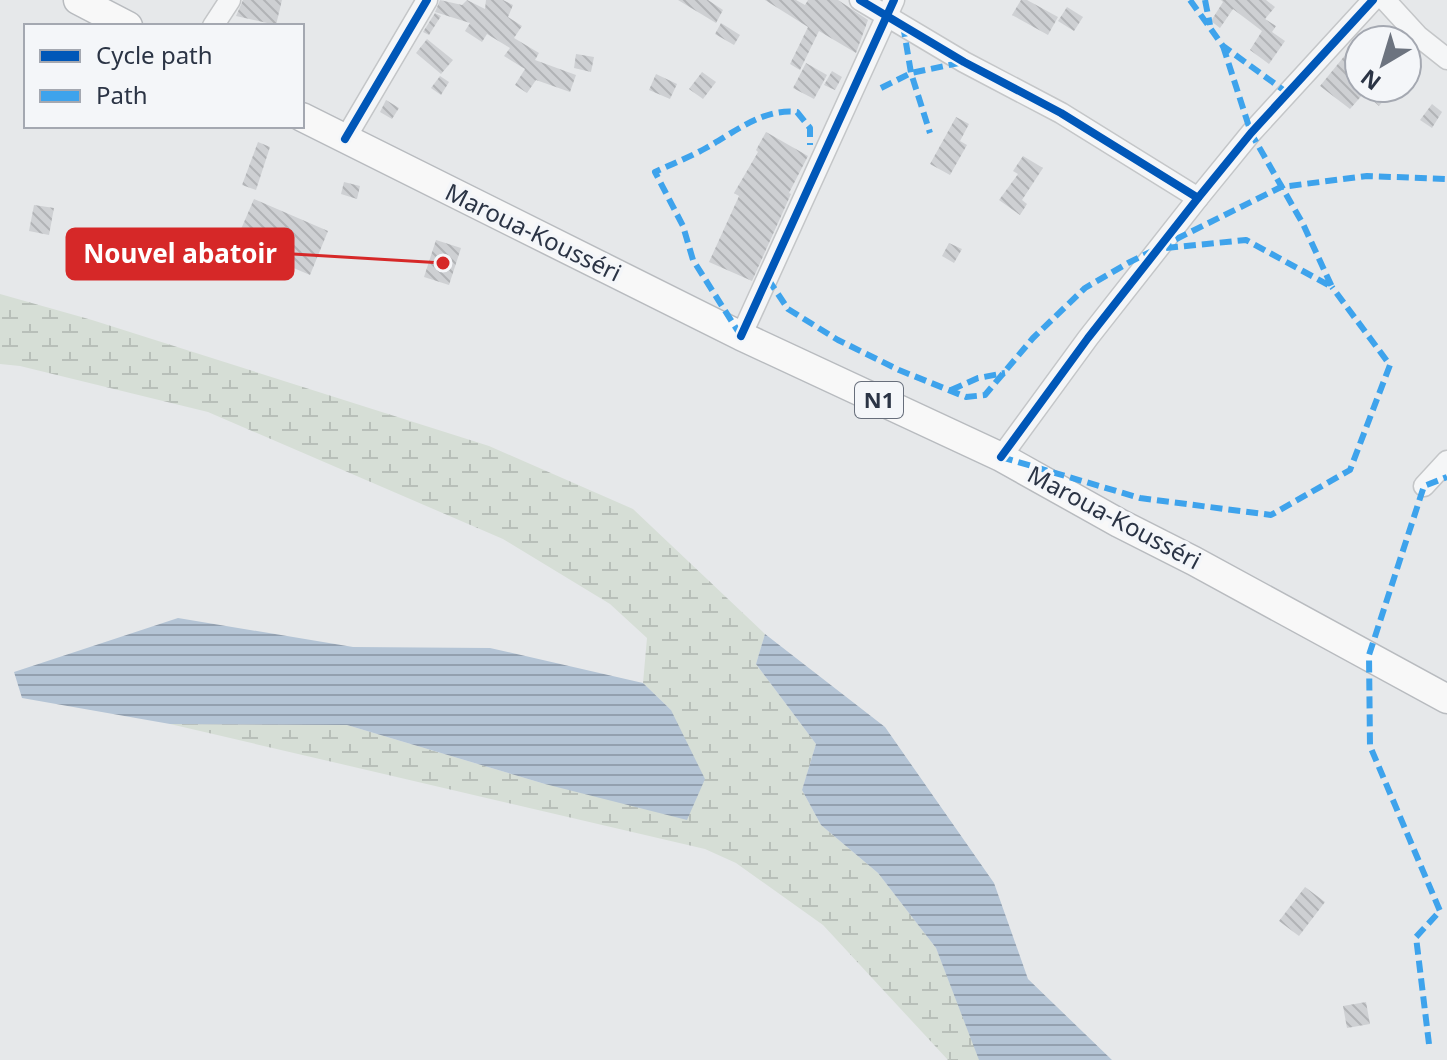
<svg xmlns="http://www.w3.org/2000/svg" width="1447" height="1060" viewBox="0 0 1447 1060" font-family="'Noto Sans',sans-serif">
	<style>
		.wetland { fill: url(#wetland-marsh) }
		.water { fill: url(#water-rules) }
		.building { fill: url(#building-back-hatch) }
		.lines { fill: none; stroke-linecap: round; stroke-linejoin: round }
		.minor-casing { stroke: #c4c6c8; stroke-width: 23 }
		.highway-casing { stroke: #b8bbbf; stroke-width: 31 }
		.minor { stroke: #f5f6f7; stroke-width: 20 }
		.highway { stroke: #f8f8f8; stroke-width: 28 }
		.quiet { stroke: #3ea3ec; stroke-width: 6; stroke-dasharray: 12 6; stroke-linecap: butt }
		.cycleway-casing { stroke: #f4f6f9; stroke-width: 13 }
		.cycleway { stroke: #0057b8; stroke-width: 8 }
		.labels { text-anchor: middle; stroke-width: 7; stroke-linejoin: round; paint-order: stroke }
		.shield { fill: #f4f6f9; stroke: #676e7b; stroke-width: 2 }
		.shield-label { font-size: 22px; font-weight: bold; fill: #2b3445 }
		.street-label { font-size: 24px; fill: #2b3445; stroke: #f4f6f9 }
		.leader { fill: none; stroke: #d62828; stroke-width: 3 }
		.callout-dot { fill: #d62828; stroke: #f4f6f9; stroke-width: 3 }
		.callout { fill: #d62828; stroke: #d62828; stroke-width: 3 }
		.callout-label { font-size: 26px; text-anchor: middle; font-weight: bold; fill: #fff }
	</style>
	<defs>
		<pattern id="wetland-marsh" width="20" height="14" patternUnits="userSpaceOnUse" patternTransform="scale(2)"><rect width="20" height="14" fill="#d6ded6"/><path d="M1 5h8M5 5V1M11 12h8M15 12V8" fill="none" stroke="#b8bfb9"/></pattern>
		<pattern id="water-rules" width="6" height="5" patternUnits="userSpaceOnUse" patternTransform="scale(2)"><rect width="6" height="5" fill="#b4c4d5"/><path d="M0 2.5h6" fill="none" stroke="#93a0af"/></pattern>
		<pattern id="building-back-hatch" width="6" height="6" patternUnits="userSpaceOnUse" patternTransform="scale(2)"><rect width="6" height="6" fill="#ced0d3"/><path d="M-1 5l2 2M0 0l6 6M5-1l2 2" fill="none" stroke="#b1b3b6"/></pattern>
	</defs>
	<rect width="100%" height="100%" fill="#e6e8ea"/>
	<polygon class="wetland" points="0,294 92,320 489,446 633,509 765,634 756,664 816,744 802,790 821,825 878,873 936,948 980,1060 948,1060 823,925 736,863 705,849 170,724 347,725 545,784 671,710 643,683 647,638 610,604 503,539 208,412 20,366 0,364"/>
	<g class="water">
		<polygon points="178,618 353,647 490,648 643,683 671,710 705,779 687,820 545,784 347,725 170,724 22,698 14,672"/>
		<polygon points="765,634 885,727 994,883 1028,979 1112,1060 979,1060 936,948 878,873 821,825 802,790 816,744 756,664"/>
	</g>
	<g class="building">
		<polygon points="243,0 282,0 276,25 236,16"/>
		<polygon points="440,0 462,5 467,0 485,9 486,0 503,0 513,5 508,17 522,26 514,38 539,53 535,60 576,75 570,92 536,80 527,93 515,85 525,69 504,56 510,48 487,34 482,42 465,31 470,23 435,12"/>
		<polygon points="678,0 708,0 723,10 716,23"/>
		<polygon points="765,0 796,0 805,5 808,0 838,0 868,20 856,53 819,31 800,70 790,64 808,27"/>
		<polygon points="1021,0 1027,0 1058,17 1048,35 1012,15"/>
		<polygon points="1221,0 1266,0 1275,7 1265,19 1276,26 1272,32 1285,41 1269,64 1250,50 1262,31 1233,9 1220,28 1211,21 1223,2"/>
		<polygon points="1067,7 1083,17 1074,31 1058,21"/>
		<polygon points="435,13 441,16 429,35 423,32"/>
		<polygon points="721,23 740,35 734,45 715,34"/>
		<polygon points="1359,38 1359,88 1394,88 1379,106 1364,93 1350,109 1320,86"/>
		<polygon points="427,39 453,60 441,74 416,53"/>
		<polygon points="576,54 594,57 591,72 574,68"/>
		<polygon points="806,63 827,75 814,99 793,88"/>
		<polygon points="832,71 842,77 835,90 824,85"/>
		<polygon points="702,72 716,82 703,99 689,89"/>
		<polygon points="656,74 677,84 670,99 649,90"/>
		<polygon points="440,76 449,82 441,95 431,88"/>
		<polygon points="386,100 399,108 392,119 380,112"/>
		<polygon points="1432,104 1442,112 1432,128 1420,120"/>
		<polygon points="956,117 969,124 960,141 967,145 950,175 930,164"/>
		<polygon points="766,132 808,156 789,193 791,194 752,281 709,262 739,196 734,193 758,152 756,150"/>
		<polygon points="258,142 270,147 256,190 242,185"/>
		<polygon points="1023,156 1043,168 1022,200 1027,204 1020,215 999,200 1018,174 1013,171"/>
		<polygon points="344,182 360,186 357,199 341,194"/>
		<polygon points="254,199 328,231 310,275 235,243"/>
		<polygon points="34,205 54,208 49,235 29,231"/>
		<polygon points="436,240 461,248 449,285 424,277"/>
		<polygon points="949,243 962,249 954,263 942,256"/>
		<polygon points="1305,887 1325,902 1299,936 1279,921"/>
		<polygon points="1366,1002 1370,1024 1347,1028 1343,1006"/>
	</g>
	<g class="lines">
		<defs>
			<g id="minor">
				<polyline points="860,0 964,62 1061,113 1198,198"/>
				<polyline points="1385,0 1418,36 1447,59"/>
				<polyline points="213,26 230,0"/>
				<polyline points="345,139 427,0"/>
				<polyline points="741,336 894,0"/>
				<polyline points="1001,457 1088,338 1198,198 1251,133 1373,0"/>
				<polyline points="1424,486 1447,461"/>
			</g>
			<g id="highway">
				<polyline points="78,0 128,26"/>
				<polyline points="302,117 741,336 1001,457 1119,523 1194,561 1447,699"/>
			</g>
		</defs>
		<use href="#minor" class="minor-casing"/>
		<use href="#highway" class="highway-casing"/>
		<use href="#minor" class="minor"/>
		<use href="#highway" class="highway"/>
		<g class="quiet">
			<polyline points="1190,0 1223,46 1289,94"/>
			<polyline points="1205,0 1210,25"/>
			<polyline points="903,25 911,73 930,133"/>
			<polyline points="881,88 911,73 964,62"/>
			<polyline points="1166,248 1246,240 1332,287 1303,224 1251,133 1223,46"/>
			<polyline points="768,279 788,309 838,340 899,370 966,397 985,395 1033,338 1085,288 1128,263 1281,187 1367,176 1447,179"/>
			<path d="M 741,336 L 693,260 L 683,226 L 655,172 C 672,164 690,157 706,148 C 735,132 763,108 797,112 L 810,128 L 810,145"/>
			<polyline points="951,390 978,378 1005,373"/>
			<polyline points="1001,457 1140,498 1271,515 1350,470 1390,365 1332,287"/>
			<polyline points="1429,1044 1416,937 1440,911 1370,746 1369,655 1424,486 1447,477"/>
		</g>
		<defs>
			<g id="cycleway">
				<polyline points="860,0 964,62 1061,113 1198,198"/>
				<polyline points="345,139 427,0"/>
				<polyline points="741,336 894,0"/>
				<polyline points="1001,457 1088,338 1198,198 1251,133 1373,0"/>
			</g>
		</defs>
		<use href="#cycleway" class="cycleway-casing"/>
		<use href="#cycleway" class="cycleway"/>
	</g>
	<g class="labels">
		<rect class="shield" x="855" y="382" width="48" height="36" rx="6"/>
		<g class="shield-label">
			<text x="879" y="408">N1</text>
		</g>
		<g class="street-label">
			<text transform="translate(533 233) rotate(26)" y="8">Maroua-Kousséri</text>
			<text transform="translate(1114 518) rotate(28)" y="8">Maroua-Kousséri</text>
		</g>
	</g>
	<path class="leader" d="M443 263L293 254"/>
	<circle class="callout-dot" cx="443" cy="263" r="8"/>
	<rect class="callout" x="67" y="229" width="226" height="50" rx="8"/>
	<g class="callout-label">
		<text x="180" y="263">Nouvel abatoir</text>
	</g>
	<rect x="24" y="24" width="280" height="104" fill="#f4f6f9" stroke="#a4a8b1" stroke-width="2"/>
	<rect x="40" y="50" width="40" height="12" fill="#0057b8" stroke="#a4a8b1" stroke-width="2"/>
	<text x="96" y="64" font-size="24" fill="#2b3445">Cycle path</text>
	<rect x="40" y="90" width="40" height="12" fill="#3ea3ec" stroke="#a4a8b1" stroke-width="2"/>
	<text x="96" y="104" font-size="24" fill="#2b3445">Path</text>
	<g transform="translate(1383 64) rotate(218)"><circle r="38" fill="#f4f6f9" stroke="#a4a8b1" stroke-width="2"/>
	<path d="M0-6L14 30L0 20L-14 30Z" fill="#6c737f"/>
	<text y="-12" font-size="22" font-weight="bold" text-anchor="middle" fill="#2b3445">N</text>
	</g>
</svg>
